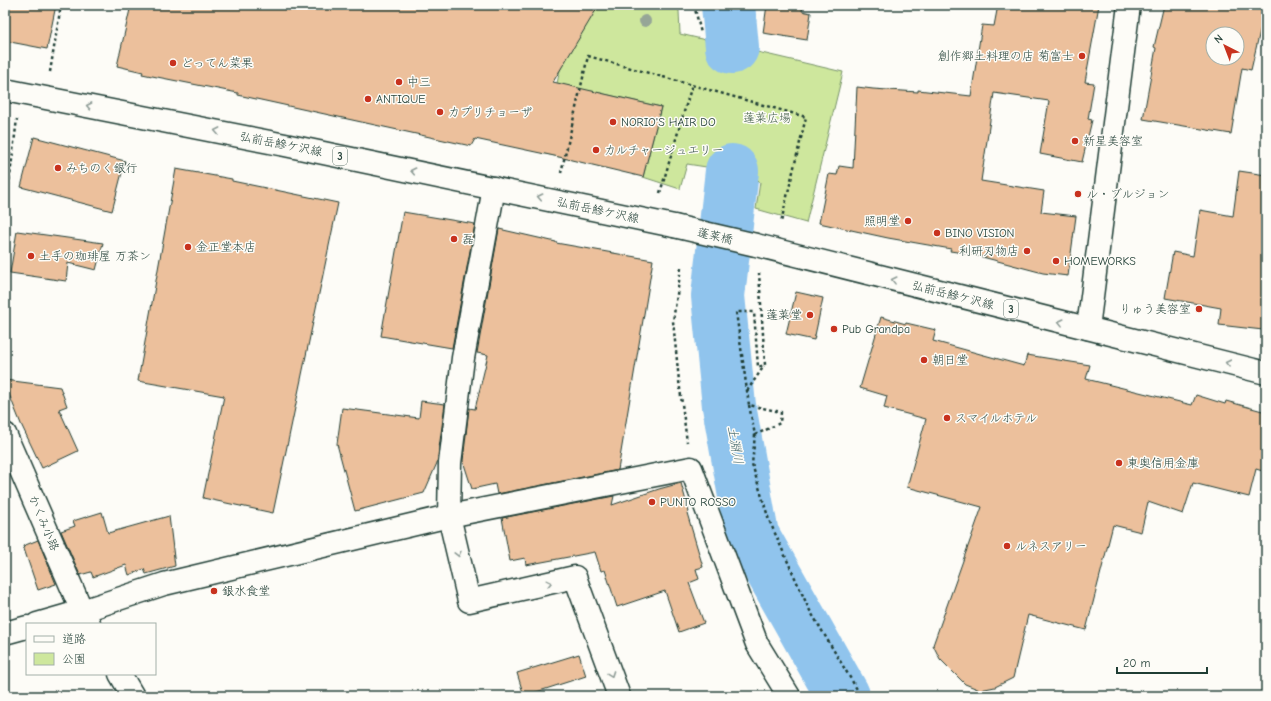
<svg xmlns="http://www.w3.org/2000/svg" width="1271" height="701" viewBox="0 0 1271 701" font-family="'Comic Neue','Klee One',sans-serif">
	<style>
		.green { fill: #cee79d; stroke: #769268 }
		.lines { fill: none; stroke-linecap: round; stroke-linejoin: round }
		.river { stroke: #90c4ed; stroke-width: 54 }
		.building { fill: #ecc09c; stroke: #1f3d34; fill-rule: evenodd }
		.street-casing { stroke: #1f3d34; stroke-width: 25 }
		.primary-casing { stroke: #1f3d34; stroke-width: 25 }
		.path { stroke: #1f3d34; stroke-width: 2.5; stroke-dasharray: 3 3; stroke-linecap: butt }
		.street { stroke: #fdfcf7; stroke-width: 22 }
		.primary { stroke: #fdfcf7; stroke-width: 22 }
		.primary-bridge-casing { stroke: #1f3d34; stroke-width: 25; stroke-linecap: butt }
		.primary-bridge { stroke: #fdfcf7; stroke-width: 22 }
		.tree { fill: #96a697 }
		.oneway { stroke: #8e9c96 }
		.poi-dot { fill: #c8321e; stroke: #fdfcf7; stroke-width: 1.5 }
		.labels { text-anchor: middle; stroke-width: 3; stroke-linejoin: round; paint-order: stroke }
		.shield { fill: #fdfcf7; stroke: #62766e; stroke-width: 1 }
		.shield-label { font-size: 11px; font-weight: bold; fill: #1f3d34 }
		.poi-label { font-size: 12px; fill: #1f3d34; stroke: #fdfcf7; text-anchor: start }
		.park-label { font-size: 12px; fill: #425f49; stroke: #fdfcf7 }
		.street-label { font-size: 12px; fill: #1f3d34; stroke: #fdfcf7 }
		.water-label { font-size: 13px; font-style: italic; fill: #3b5f62; stroke: #fdfcf7 }
	</style>
	<rect width="100%" height="100%" fill="#fdfcf7"/>
	<filter id="ink" filterUnits="userSpaceOnUse"><feTurbulence type="fractalNoise" baseFrequency=".025" numOctaves="2"/><feDisplacementMap in="SourceGraphic" scale="8" xChannelSelector="R" yChannelSelector="G"/><feConvolveMatrix kernelMatrix="1 2 1 2 8 2 1 2 1" color-interpolation-filters="sRGB"/></filter>
	<g filter="url(#ink)">
		<polygon class="green" points="613,5 675,5 679,11 680,34 843,72 806,223 756,209 760,182 732,171 687,164 680,189 643,177 661,107 591,91 574,160 541,153 560,70 594,6 608,8"/>
		<g class="lines">
			<g class="river">
				<polyline points="728,5 732,47"/>
				<polyline points="732,171 718,296 729,406 752,535 843,696"/>
			</g>
		</g>
		<g class="building">
			<polygon points="5,5 56,5 47,49 5,41"/>
			<polygon points="131,5 599,5 553,82 661,107 643,177 559,157 475,139 471,146 238,95 238,93 142,74 143,72 117,66"/>
			<polygon points="767,5 803,5 802,11 811,13 807,40 763,33"/>
			<polygon points="998,5 1099,5 1085,82 1094,83 1088,119 1092,120 1082,162 1040,154 1049,101 994,93 981,181 1044,191 1041,212 1076,216 1068,276 1043,273 971,254 950,251 951,249 888,238 819,223 829,174 837,175 839,166 853,168 857,87 873,89 918,92 918,90 971,96 982,25 994,26"/>
			<path d="M 1164,5 L 1266,5 L 1251,70 L 1242,68 L 1231,134 L 1143,119 L 1156,48 L 1154,47 ZM 1213,34 L 1237,34 L 1237,58 L 1213,58 Z"/>
			<polygon points="34,137 125,161 112,211 21,187"/>
			<polygon points="176,169 232,179 232,181 338,203 273,513 203,498 224,396 138,381"/>
			<polygon points="1239,171 1266,175 1266,311 1263,330 1219,325 1221,308 1165,298 1173,252 1193,256 1200,210 1233,216"/>
			<polygon points="403,212 475,224 452,348 381,336"/>
			<polygon points="499,229 556,242 556,243 653,260 618,470 497,494 495,484 472,489 463,461 469,408 475,409 488,355 477,353"/>
			<polygon points="17,231 103,243 96,270 68,263 66,281 10,273"/>
			<polygon points="796,292 823,298 814,340 786,334"/>
			<polygon points="881,317 906,324 906,323 936,330 933,341 1024,366 1027,355 1090,365 1086,379 1192,405 1196,395 1225,404 1226,401 1266,412 1266,472 1256,469 1249,497 1193,483 1183,514 1148,502 1141,532 1113,525 1086,630 1028,615 1013,678 995,687 980,690 965,684 940,659 933,645 982,507 907,487 926,419 884,408 887,396 860,388"/>
			<polygon points="5,380 60,387 67,406 59,409 78,451 42,468 21,424 5,384"/>
			<polygon points="421,401 445,404 437,463 424,493 355,511 337,444 342,408 419,418"/>
			<polygon points="681,483 689,512 687,513 703,567 696,569 699,579 689,583 704,623 679,632 665,591 617,607 605,570 601,571 595,552 526,565 525,558 510,561 502,518 614,496 612,505 659,489"/>
			<polygon points="102,512 108,533 169,516 175,566 146,574 144,569 129,575 126,565 93,577 91,572 80,575 61,531 75,526 73,521"/>
			<polygon points="38,540 56,584 38,590 23,546"/>
			<polygon points="579,654 586,676 524,696 517,673"/>
		</g>
		<g class="lines">
			<defs>
				<g id="street">
					<polyline points="494,188 463,358 450,463 449,516 469,601 575,577 619,696"/>
					<polyline points="1088,328 1129,5"/>
					<polyline points="5,434 82,611 89,623"/>
					<polyline points="37,624 82,611 164,584 449,516 691,468 757,644 789,696"/>
					<polyline points="5,633 27,627"/>
					<polyline points="120,674 133,696"/>
				</g>
				<g id="primary">
					<polyline points="5,90 285,145 674,226"/>
					<polyline points="756,245 1266,373"/>
				</g>
			</defs>
			<use href="#street" class="street-casing"/>
			<use href="#primary" class="primary-casing"/>
			<g class="path">
				<polyline points="694,5 701,33"/>
				<polyline points="50,72 61,5"/>
				<polyline points="561,173 588,56 806,117 781,222"/>
				<polyline points="660,193 692,85"/>
				<polyline points="5,216 17,119"/>
				<polyline points="681,268 673,321 679,381 687,442"/>
				<polyline points="747,391 764,366"/>
				<polyline points="749,405 755,435 752,464 769,520 809,609 861,696"/>
				<polyline points="755,435 780,423 781,412 749,405 736,312 754,312 758,367 765,365 759,273"/>
			</g>
			<use href="#street" class="street"/>
			<use href="#primary" class="primary"/>
			<defs>
				<polyline id="primary-bridge" points="674,226 756,245"/>
			</defs>
			<use href="#primary-bridge" class="primary-bridge-casing"/>
			<use href="#primary-bridge" class="primary-bridge"/>
		</g>
		<circle class="tree" cx="645" cy="21" r="6"/>
		<defs><path id="oneway-chevron" d="M-2-3.5L2.5 0L-2 3.5" fill="none" stroke-width="1.6" stroke-linecap="round" stroke-linejoin="round"/></defs>
		<g class="oneway">
			<use href="#oneway-chevron" transform="translate(89 106) rotate(-169)"/>
			<use href="#oneway-chevron" transform="translate(217 131) rotate(-169)"/>
			<use href="#oneway-chevron" transform="translate(413 171) rotate(-168)"/>
			<use href="#oneway-chevron" transform="translate(540 197) rotate(-168)"/>
			<use href="#oneway-chevron" transform="translate(894 280) rotate(-166)"/>
			<use href="#oneway-chevron" transform="translate(1061 322) rotate(-166)"/>
			<use href="#oneway-chevron" transform="translate(1228 363) rotate(-166)"/>
			<use href="#oneway-chevron" transform="translate(458 554) rotate(76)"/>
			<use href="#oneway-chevron" transform="translate(549 583) rotate(-13)"/>
			<use href="#oneway-chevron" transform="translate(611 674) rotate(70)"/>
		</g>
	</g>
	<g class="poi-dot">
		<circle cx="1082" cy="56" r="4"/>
		<circle cx="173" cy="63" r="4"/>
		<circle cx="399" cy="82" r="4"/>
		<circle cx="368" cy="99" r="4"/>
		<circle cx="440" cy="112" r="4"/>
		<circle cx="613" cy="122" r="4"/>
		<circle cx="1075" cy="141" r="4"/>
		<circle cx="596" cy="150" r="4"/>
		<circle cx="58" cy="168" r="4"/>
		<circle cx="1078" cy="194" r="4"/>
		<circle cx="908" cy="221" r="4"/>
		<circle cx="937" cy="233" r="4"/>
		<circle cx="454" cy="239" r="4"/>
		<circle cx="188" cy="247" r="4"/>
		<circle cx="1027" cy="251" r="4"/>
		<circle cx="31" cy="256" r="4"/>
		<circle cx="1056" cy="261" r="4"/>
		<circle cx="1199" cy="309" r="4"/>
		<circle cx="810" cy="315" r="4"/>
		<circle cx="834" cy="329" r="4"/>
		<circle cx="924" cy="360" r="4"/>
		<circle cx="947" cy="418" r="4"/>
		<circle cx="1119" cy="463" r="4"/>
		<circle cx="652" cy="502" r="4"/>
		<circle cx="1007" cy="546" r="4"/>
		<circle cx="214" cy="591" r="4"/>
	</g>
	<g class="labels">
		<g class="shield">
			<rect x="333" y="147" width="14" height="18" rx="3"/>
			<rect x="1004" y="300" width="14" height="18" rx="3"/>
		</g>
		<g class="shield-label">
			<text x="340" y="160">3</text>
			<text x="1011" y="313">3</text>
		</g>
		<g class="poi-label">
			<text x="1074" y="60" text-anchor="end">創作郷土料理の店 菊富士</text>
			<text x="181" y="67">どってん菜果</text>
			<text x="407" y="86">中三</text>
			<text x="376" y="103">ANTIQUE</text>
			<text x="448" y="116">カプリチョーザ</text>
			<text x="621" y="126">NORIO'S HAIR DO</text>
			<text x="1083" y="145">新星美容室</text>
			<text x="604" y="154">カルチャージュエリー</text>
			<text x="66" y="172">みちのく銀行</text>
			<text x="1086" y="198">ル・ブルジョン</text>
			<text x="900" y="225" text-anchor="end">照明堂</text>
			<text x="945" y="237">BINO VISION</text>
			<text x="462" y="243">磊</text>
			<text x="196" y="251">金正堂本店</text>
			<text x="1019" y="255" text-anchor="end">利研刃物店</text>
			<text x="39" y="260">土手の珈琲屋 万茶ン</text>
			<text x="1064" y="265">HOMEWORKS</text>
			<text x="1191" y="313" text-anchor="end">りゅう美容室</text>
			<text x="802" y="319" text-anchor="end">蓬莱堂</text>
			<text x="842" y="333">Pub Grandpa</text>
			<text x="932" y="364">朝日堂</text>
			<text x="955" y="422">スマイルホテル</text>
			<text x="1127" y="467">東奥信用金庫</text>
			<text x="660" y="506">PUNTO ROSSO</text>
			<text x="1015" y="550">ルネスアリー</text>
			<text x="222" y="595">銀水食堂</text>
		</g>
		<g class="park-label">
			<text x="767" y="122">蓬莱広場</text>
		</g>
		<g class="street-label">
			<text transform="translate(281 144) rotate(11)" y="4">弘前岳鰺ケ沢線</text>
			<text transform="translate(598 210) rotate(12)" y="4">弘前岳鰺ケ沢線</text>
			<text transform="translate(715 236) rotate(13)" y="4">蓬莱橋</text>
			<text transform="translate(953 295) rotate(14)" y="4">弘前岳鰺ケ沢線</text>
			<text transform="translate(44 523) rotate(67)" y="4">かくみ小路</text>
		</g>
		<g class="water-label">
			<text transform="translate(736 445) rotate(80)" y="5">土淵川</text>
		</g>
	</g>
	<rect width="1271" height="701" fill="none" stroke="#fdfcf7" stroke-width="20"/>
	<rect x="10" y="10" width="1251" height="681" fill="none" stroke="#1f3d34" stroke-width="1.5" filter="url(#ink)"/>
	<rect x="26" y="623" width="130" height="52" fill="#fdfcf7" stroke="#a4b0a9"/>
	<rect x="34" y="636" width="20" height="6" fill="#fdfcf7" stroke="#a4b0a9"/>
	<text x="62" y="643" font-size="12" fill="#1f3d34">道路</text>
	<rect x="34" y="653" width="20" height="12" fill="#cee79d" stroke="#a4b0a9"/>
	<text x="62" y="663" font-size="12" fill="#1f3d34">公園</text>
	<g transform="translate(1225 46) rotate(318)"><circle r="19" fill="#fdfcf7" stroke="#a4b0a9"/>
	<path d="M0-3L7 15L0 10L-7 15Z" fill="#c8321e"/>
	<text y="-6" font-size="11" font-weight="bold" text-anchor="middle" fill="#1f3d34">N</text>
	</g>
	<path d="M1117 667v6h90v-6" fill="none" stroke="#1f3d34" stroke-width="2"/>
	<text x="1123" y="667" font-size="12" fill="#1f3d34" stroke="#fdfcf7" stroke-width="3" paint-order="stroke">20 m</text>
</svg>
